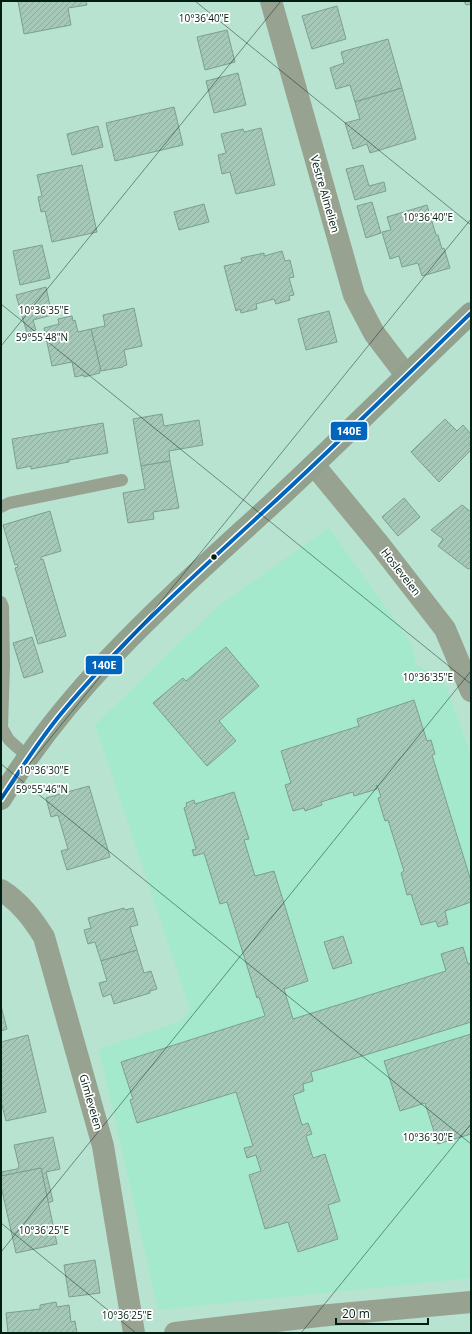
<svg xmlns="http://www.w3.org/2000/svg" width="472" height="1334" viewBox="0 0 472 1334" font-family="'Open Sans',sans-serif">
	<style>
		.built { fill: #a5e9cc }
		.building { fill: url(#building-hatch); stroke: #7c9f90 }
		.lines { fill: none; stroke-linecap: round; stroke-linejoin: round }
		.service { stroke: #97a291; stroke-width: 12 }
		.minor { stroke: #97a291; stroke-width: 22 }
		.secondary { stroke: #91a18d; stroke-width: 22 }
		.bus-1-casing { stroke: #fff; stroke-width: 7 }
		.bus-1 { stroke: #0065bd; stroke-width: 4 }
		.ticks { fill: none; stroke: #001e13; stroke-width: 1; stroke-opacity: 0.45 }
		.bus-dot { fill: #001e13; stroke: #fff; stroke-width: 1.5 }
		.labels { text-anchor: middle; stroke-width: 3.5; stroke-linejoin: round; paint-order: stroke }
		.street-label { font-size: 11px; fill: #001e13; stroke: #fff }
		.ticks-label { font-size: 10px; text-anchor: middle; fill: #001e13; stroke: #fff; stroke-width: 3.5; stroke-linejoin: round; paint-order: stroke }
		.line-badge { stroke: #fff; stroke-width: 1.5 }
		.badge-label { font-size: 11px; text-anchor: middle; font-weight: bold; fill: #fff }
	</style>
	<defs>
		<pattern id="building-hatch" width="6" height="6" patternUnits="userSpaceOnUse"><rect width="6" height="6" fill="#a5c8b8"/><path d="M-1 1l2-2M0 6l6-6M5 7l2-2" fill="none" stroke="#8cab9d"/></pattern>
	</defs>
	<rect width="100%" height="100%" fill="#b8e3d0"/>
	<polygon class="built" points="329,528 412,644 416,665 443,678 471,756 471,1278 158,1310 99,1049 181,1021 190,1010 95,725 218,606"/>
	<g class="building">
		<polygon points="18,1 86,1 87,5 68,8 71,25 24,34"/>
		<polygon points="464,1 471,1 471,4 466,5"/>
		<polygon points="337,6 346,39 312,49 302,16"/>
		<polygon points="227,30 235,62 205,70 197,37"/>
		<polygon points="388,39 402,88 355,102 350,85 336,89 330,68 344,63 341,52"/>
		<polygon points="238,73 246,105 214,113 206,81"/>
		<polygon points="402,88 416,139 370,153 367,144 353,149 345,123 360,119 355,102"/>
		<polygon points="174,107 183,145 115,161 106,123"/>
		<polygon points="98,126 103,147 72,155 67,134"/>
		<polygon points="261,128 275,185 236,194 230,172 222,174 218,155 226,153 221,134 243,129 244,132"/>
		<polygon points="82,165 97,232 52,242 45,211 41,212 38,197 42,196 37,175"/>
		<polygon points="363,165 369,186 384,182 386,191 355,200 346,169"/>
		<polygon points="372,202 381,233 366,238 357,206"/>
		<polygon points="204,204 209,222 179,230 174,212"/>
		<polygon points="427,205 436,235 438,235 442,249 444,248 450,268 422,276 418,263 402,267 399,256 390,259 382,232 391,230 387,217"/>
		<polygon points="42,245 50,278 20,285 13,251"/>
		<polygon points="282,251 285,261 290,260 294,277 289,278 294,295 289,296 290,300 276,304 274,299 256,304 257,309 241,313 240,309 236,311 224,266 242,262 241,258 264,253 264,256"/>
		<polygon points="46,287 52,315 33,320 36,330 27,333 16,295"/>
		<polygon points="134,308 142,346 124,350 127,365 123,366 123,367 101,371 91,329 105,326 103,315"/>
		<polygon points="329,311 337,342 306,350 298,319"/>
		<polygon points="72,316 73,321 75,320 78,332 91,329 101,371 99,371 100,373 84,377 84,375 75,377 72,362 52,366 44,328 59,324 58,319"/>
		<polygon points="162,414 164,426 199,420 203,445 169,451 170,461 141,466 133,419"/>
		<polygon points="445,419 457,431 463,425 471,434 471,443 470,444 471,450 439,482 411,452"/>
		<polygon points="103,423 108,453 69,460 69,462 31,469 31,466 17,469 12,439"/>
		<polygon points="170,461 179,508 153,512 154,519 128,523 123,493 145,489 141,466"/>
		<polygon points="404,498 420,517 398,536 382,517"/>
		<polygon points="462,505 471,512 471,569 470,568 468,569 438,546 443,539 431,530"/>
		<polygon points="50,511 61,551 41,557 41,560 43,559 66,636 38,644 15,568 18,567 17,564 15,565 3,525"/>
		<polygon points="32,637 43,672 24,678 13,643"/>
		<polygon points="226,647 259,686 219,721 236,741 207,766 153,703 183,678 186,681"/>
		<polygon points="414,700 427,741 431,740 435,754 432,755 471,881 471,902 445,911 448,924 438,927 436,921 421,925 411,894 407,895 401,873 404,871 388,820 385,821 378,798 381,797 377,785 376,786 377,789 354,796 353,792 321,802 322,805 305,811 304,808 293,811 285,785 291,783 281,751 359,726 357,719"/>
		<polygon points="89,786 110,857 67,870 61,851 68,849 58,815 51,817 46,798"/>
		<polygon points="234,792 249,839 244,840 255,876 274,871 308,981 284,989 293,1019 446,971 441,954 463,947 468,964 471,963 471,1022 311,1072 313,1081 303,1084 304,1091 293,1095 302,1125 308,1123 312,1134 306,1136 313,1158 325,1154 340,1201 328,1205 338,1239 298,1252 288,1222 265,1229 249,1175 261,1171 256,1155 247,1158 244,1148 253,1146 236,1092 137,1123 130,1100 133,1099 121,1062 265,1016 259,997 257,998 227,902 220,904 204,853 194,856 192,850 196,849 184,808 187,806 186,803 194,800 195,804"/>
		<polygon points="124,908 125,910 133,908 138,925 130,927 137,950 101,961 95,942 88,944 84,930 91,928 88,918"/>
		<polygon points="343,936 352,963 333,969 324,942"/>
		<polygon points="137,950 144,973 151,971 157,989 150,991 150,993 114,1004 111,994 103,997 99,983 107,981 101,961"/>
		<polygon points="1,1006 7,1029 1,1031"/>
		<polygon points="471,1034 471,1134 438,1144 425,1103 400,1111 384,1061"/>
		<polygon points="28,1035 46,1112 6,1121 1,1101 1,1042"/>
		<polygon points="53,1137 60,1169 46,1172 53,1201 48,1203 41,1168 2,1176 1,1172 17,1169 19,1166 14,1145"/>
		<polygon points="41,1168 57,1244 16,1253 1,1186 1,1176"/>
		<polygon points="95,1260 100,1293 69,1297 64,1265"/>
		<polygon points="56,1302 57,1307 69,1305 71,1322 75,1321 77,1333 8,1333 6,1313 40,1309 40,1305"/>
	</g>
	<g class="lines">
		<g class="service">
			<polyline points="1,507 9,503 122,480"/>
			<polyline points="1,602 3,607 4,665 2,728 9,740 28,757"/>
		</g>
		<g class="minor">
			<polyline points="271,1 354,295 374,333 406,375"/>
			<polyline points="314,465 379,544 445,629 471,691"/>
			<path d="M 1,890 C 20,902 32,918 44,937 L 103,1146 L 134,1333"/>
			<polyline points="175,1333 319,1316 471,1302"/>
		</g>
		<path class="secondary" d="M 1,799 C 70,683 174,594 272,504 C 339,442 404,377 471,313"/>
		<defs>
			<path id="bus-1" d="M 1,799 C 20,770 38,742 60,715 C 124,638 198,572 272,504 C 339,442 405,377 471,313"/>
		</defs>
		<use href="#bus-1" class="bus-1-casing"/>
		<use href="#bus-1" class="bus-1"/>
	</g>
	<path class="ticks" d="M 195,1 L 471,225M 1,304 L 471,684M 1,346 L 281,1M 1,764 L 471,1144M 1,799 L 471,219M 1,1223 L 136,1333M 1,1252 L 471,671M 301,1333 L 471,1124"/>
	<circle class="bus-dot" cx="214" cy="557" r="3.5"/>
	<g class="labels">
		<g class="street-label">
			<text transform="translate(325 194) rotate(74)" y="4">Vestre Almelien</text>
			<text transform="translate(401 572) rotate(52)" y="4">Hosleveien</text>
			<text transform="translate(91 1102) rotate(74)" y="4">Gimleveien</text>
		</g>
	</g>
	<g class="ticks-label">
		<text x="204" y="22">10°36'40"E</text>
		<text x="428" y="221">10°36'40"E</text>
		<text x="44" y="314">10°36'35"E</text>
		<text x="42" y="341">59°55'48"N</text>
		<text x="428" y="681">10°36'35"E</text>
		<text x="44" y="774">10°36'30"E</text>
		<text x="42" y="793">59°55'46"N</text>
		<text x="428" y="1141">10°36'30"E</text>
		<text x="44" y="1234">10°36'25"E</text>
		<text x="127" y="1319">10°36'25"E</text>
	</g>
	<g class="line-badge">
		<rect x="330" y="421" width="38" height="20" rx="4" fill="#0065bd"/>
		<rect x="85" y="655" width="38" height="20" rx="4" fill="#0065bd"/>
	</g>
	<g class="badge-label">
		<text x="349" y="435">140E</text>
		<text x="104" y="669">140E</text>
	</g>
	<rect width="472" height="1334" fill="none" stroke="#001e13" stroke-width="4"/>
	<path d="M336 1318v6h92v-6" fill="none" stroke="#001e13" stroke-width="2"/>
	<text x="342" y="1318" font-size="12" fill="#001e13" stroke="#ffffff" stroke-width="3" paint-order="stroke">20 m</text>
</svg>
